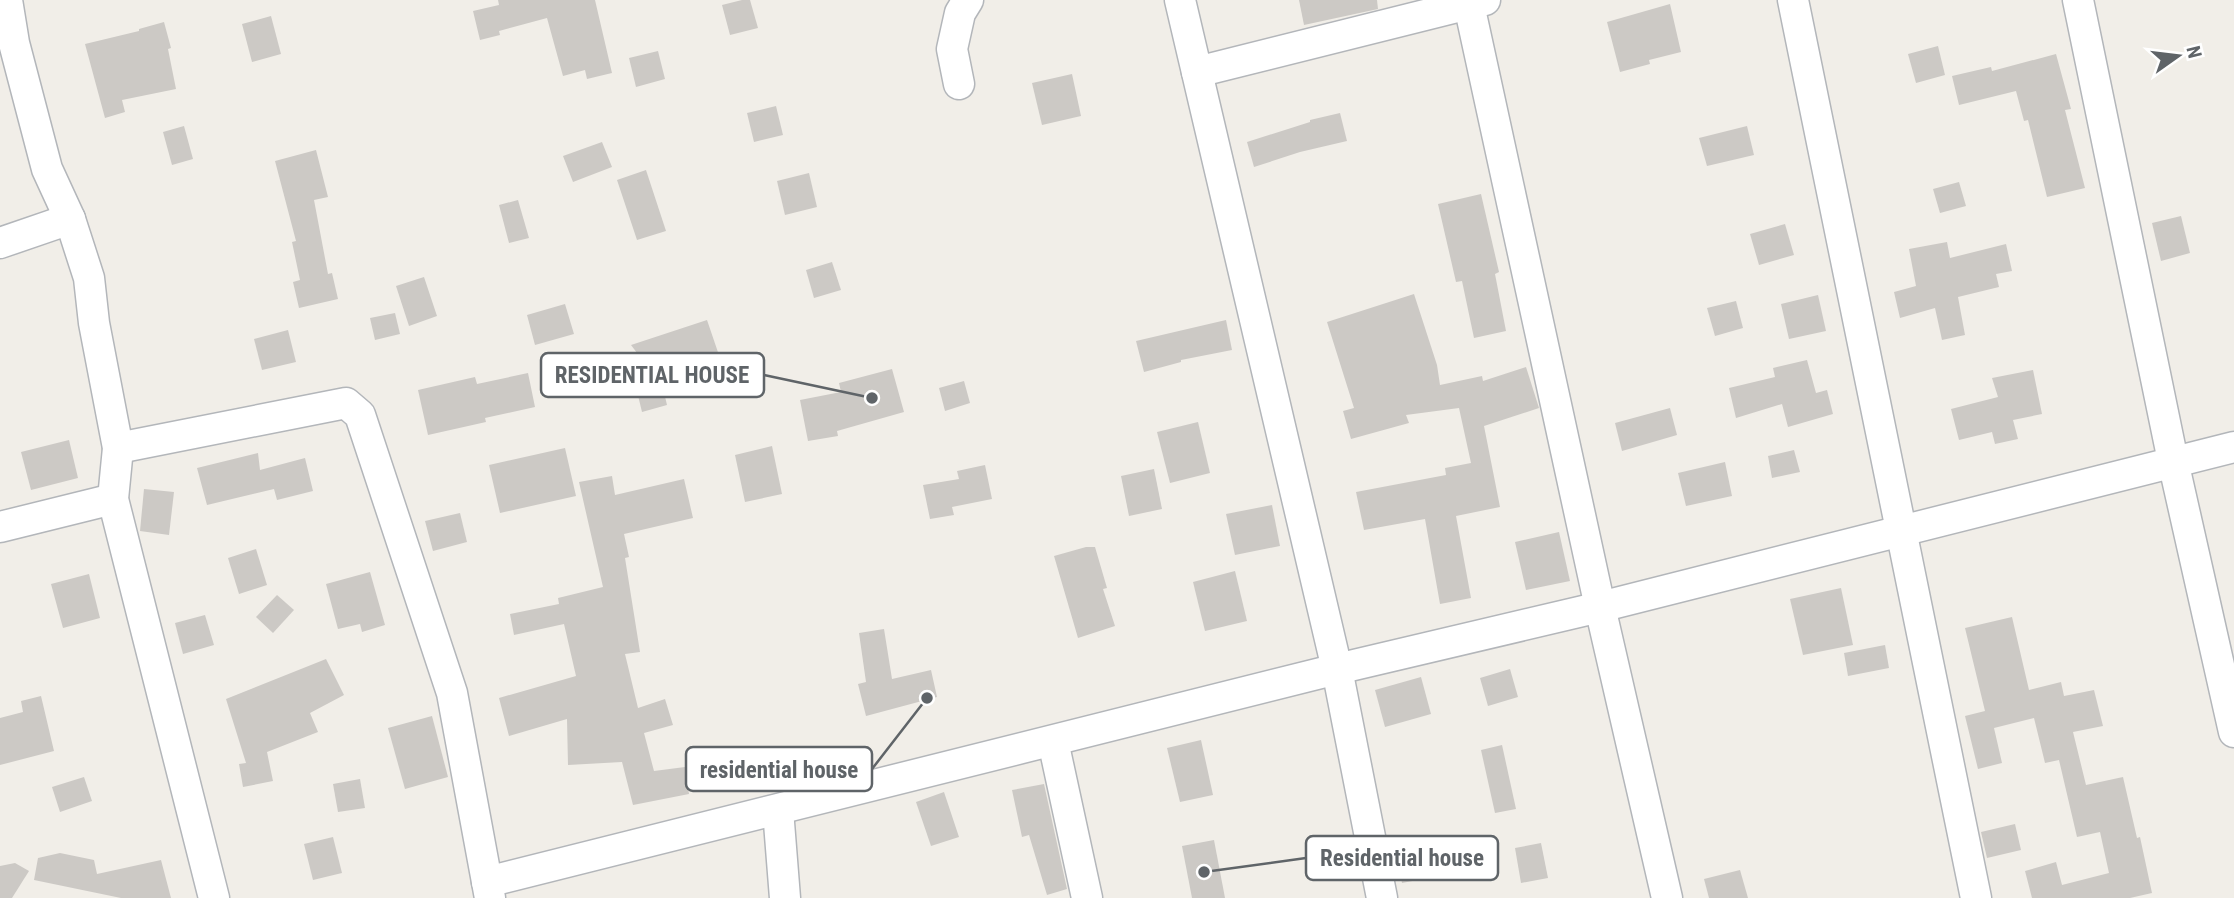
<svg xmlns="http://www.w3.org/2000/svg" width="2234" height="898" viewBox="0 0 2234 898" font-family="'Roboto Condensed',sans-serif">
	<style>
		.building { fill: #ccc9c5 }
		.lines { fill: none; stroke-linecap: round; stroke-linejoin: round }
		.minor-casing { stroke: #b3b6ba; stroke-width: 33 }
		.minor { stroke: #fff; stroke-width: 30 }
		.leader { fill: none; stroke: #5f6468; stroke-width: 2.5 }
		.callout-dot { fill: #5f6468; stroke: #fff; stroke-width: 2.5 }
		.callout { fill: #fff; stroke: #5f6468; stroke-width: 2.5 }
		.callout-label { font-size: 23px; text-anchor: middle; font-weight: bold; fill: #5f6468 }
	</style>
	<rect width="100%" height="100%" fill="#f1eee8"/>
	<g class="building">
		<polygon points="498,0 595,0 612,73 587,79 585,70 563,76 547,18 499,31 500,35 480,40 473,11 499,5"/>
		<polygon points="742,0 750,0 758,28 730,35 722,5"/>
		<polygon points="1299,0 1377,0 1378,9 1304,25"/>
		<polygon points="1670,4 1681,52 1649,60 1650,64 1620,72 1607,22"/>
		<polygon points="271,16 281,54 252,62 242,24"/>
		<polygon points="164,22 171,48 168,49 176,89 122,100 125,112 105,118 85,44 139,31 139,29"/>
		<polygon points="1938,46 1945,75 1916,83 1908,54"/>
		<polygon points="658,51 665,79 636,87 629,58"/>
		<polygon points="2056,54 2071,109 2065,110 2085,188 2047,197 2028,120 2024,121 2016,91 1959,105 1952,76 1991,67 1992,71"/>
		<polygon points="1072,74 1081,116 1042,125 1032,83"/>
		<polygon points="776,106 783,135 754,142 747,113"/>
		<polygon points="1340,113 1347,141 1300,152 1254,167 1247,142 1310,122 1310,120"/>
		<polygon points="184,126 193,159 172,165 163,132"/>
		<polygon points="1747,126 1754,155 1707,166 1699,138"/>
		<polygon points="602,142 612,167 573,182 563,156"/>
		<polygon points="316,150 328,197 314,200 328,274 332,273 338,299 299,308 293,282 300,280 292,242 296,241 275,161"/>
		<polygon points="646,170 666,231 637,240 617,180"/>
		<polygon points="809,173 817,207 785,215 777,181"/>
		<polygon points="1959,182 1966,206 1940,213 1933,189"/>
		<polygon points="1481,194 1499,272 1495,274 1506,331 1474,338 1462,281 1456,282 1438,204"/>
		<polygon points="518,200 529,238 509,243 499,205"/>
		<polygon points="2181,216 2190,253 2161,261 2152,223"/>
		<polygon points="1785,224 1794,255 1759,265 1750,234"/>
		<polygon points="1947,242 1950,258 2006,244 2012,271 1996,274 1999,287 1958,297 1965,335 1942,340 1935,308 1900,318 1894,292 1916,286 1909,249"/>
		<polygon points="832,262 841,290 814,298 806,270"/>
		<polygon points="424,277 437,316 409,326 396,286"/>
		<polygon points="1414,294 1437,365 1440,385 1482,376 1483,381 1526,367 1539,408 1484,426 1500,507 1456,516 1471,598 1440,604 1425,519 1364,530 1356,492 1446,475 1445,468 1471,463 1459,408 1406,415 1409,423 1351,439 1343,411 1354,408 1327,322"/>
		<polygon points="1818,295 1826,331 1789,339 1781,304"/>
		<polygon points="1736,301 1743,328 1715,336 1707,308"/>
		<polygon points="565,304 574,334 535,345 527,315"/>
		<polygon points="395,313 400,334 375,340 370,318"/>
		<polygon points="707,320 722,364 662,384 667,405 642,412 635,383 656,378 631,345"/>
		<polygon points="1226,320 1232,350 1181,360 1181,362 1144,372 1136,341"/>
		<polygon points="288,330 296,362 262,370 254,339"/>
		<polygon points="1807,360 1816,393 1827,390 1833,414 1788,427 1782,404 1736,418 1729,388 1775,377 1773,368"/>
		<polygon points="892,369 904,412 837,431 838,436 808,441 800,400 841,392 839,383"/>
		<polygon points="2033,370 2042,414 2013,420 2018,439 1995,444 1992,432 1959,440 1951,409 1998,397 1992,378"/>
		<polygon points="528,373 535,407 485,418 486,422 428,435 418,390 475,377 477,384"/>
		<polygon points="964,381 970,403 945,411 939,388"/>
		<polygon points="1670,408 1677,435 1622,451 1615,423"/>
		<polygon points="1198,422 1210,473 1170,483 1157,432"/>
		<polygon points="69,440 78,478 31,490 21,452"/>
		<polygon points="772,446 782,494 745,502 735,455"/>
		<polygon points="565,448 576,496 500,513 489,465"/>
		<polygon points="1794,450 1800,472 1772,478 1768,456"/>
		<polygon points="258,453 260,470 305,458 313,491 277,500 274,489 207,505 197,468"/>
		<polygon points="1725,462 1732,496 1686,506 1678,473"/>
		<polygon points="985,465 992,499 952,507 954,515 930,519 923,485 959,479 957,471"/>
		<polygon points="1154,469 1162,509 1129,516 1121,476"/>
		<polygon points="612,476 615,495 684,479 693,518 624,534 629,557 625,558 640,652 625,654 638,708 665,699 673,725 644,733 654,771 685,767 689,794 633,805 622,762 568,765 567,719 509,736 499,698 576,676 564,624 514,635 510,614 559,604 558,598 603,587 579,482"/>
		<polygon points="144,489 174,492 169,535 140,531"/>
		<polygon points="1272,505 1280,546 1235,555 1226,514"/>
		<polygon points="460,513 467,542 433,551 425,521"/>
		<polygon points="1559,532 1570,581 1526,590 1515,542"/>
		<polygon points="1086,547 1095,547 1107,588 1103,589 1115,626 1078,638 1054,556"/>
		<polygon points="256,549 267,585 239,594 228,558"/>
		<polygon points="1235,571 1247,621 1205,631 1193,582"/>
		<polygon points="370,572 385,625 362,632 360,624 338,629 326,584"/>
		<polygon points="89,574 100,618 63,628 51,584"/>
		<polygon points="1841,588 1853,645 1803,655 1790,599"/>
		<polygon points="277,595 294,610 273,633 256,617"/>
		<polygon points="205,615 214,645 183,654 175,623"/>
		<polygon points="2012,617 2029,690 2061,682 2064,696 2094,690 2103,726 2073,732 2086,785 2123,777 2137,838 2140,837 2152,893 2130,898 2032,898 2025,871 2056,862 2062,885 2109,873 2100,832 2077,837 2059,760 2045,763 2034,718 1994,728 2002,763 1978,769 1965,716 1985,711 1965,628"/>
		<polygon points="884,629 892,679 931,670 937,697 866,716 858,684 866,682 859,633"/>
		<polygon points="1885,645 1889,668 1848,676 1844,653"/>
		<polygon points="326,659 344,695 310,713 318,732 267,752 273,781 243,787 239,764 246,763 226,699"/>
		<polygon points="1510,669 1518,697 1488,706 1480,678"/>
		<polygon points="1421,677 1431,714 1385,727 1375,690"/>
		<polygon points="41,696 54,751 0,765 0,718 23,712 21,701"/>
		<polygon points="432,716 448,777 405,789 388,728"/>
		<polygon points="1201,740 1213,795 1180,802 1167,748"/>
		<polygon points="1502,745 1516,809 1495,813 1481,750"/>
		<polygon points="84,777 92,801 60,812 52,787"/>
		<polygon points="360,779 365,808 338,812 333,784"/>
		<polygon points="1044,784 1067,889 1047,895 1029,835 1022,837 1012,790"/>
		<polygon points="944,792 959,837 931,846 916,802"/>
		<polygon points="2015,824 2021,850 1987,858 1981,832"/>
		<polygon points="333,837 342,873 313,880 304,844"/>
		<polygon points="1214,840 1225,898 1192,898 1182,846"/>
		<polygon points="1541,843 1548,878 1521,883 1515,848"/>
		<polygon points="1428,849 1433,877 1402,883 1396,855"/>
		<polygon points="60,853 94,860 97,874 161,860 171,898 121,898 34,880 38,858"/>
		<polygon points="15,863 29,871 12,898 0,898 0,866"/>
		<polygon points="1740,870 1748,898 1709,898 1704,879"/>
	</g>
	<g class="lines">
		<defs>
			<g id="minor">
				<polyline points="7,0 14,43 47,169 70,219 89,278 94,323 118,448 113,499 214,898"/>
				<polyline points="1180,0 1337,669 1382,898"/>
				<polyline points="1468,0 1600,607 1667,898"/>
				<polyline points="1793,0 1976,898"/>
				<polyline points="2078,0 2173,461 2234,732"/>
				<polyline points="1197,72 1485,0"/>
				<polyline points="959,84 952,49 960,13 968,0"/>
				<polyline points="0,243 70,219"/>
				<polyline points="118,448 346,403 360,415 452,693 490,898"/>
				<polyline points="0,527 113,499"/>
				<polyline points="1053,741 1087,898"/>
				<polyline points="778,810 785,898"/>
				<polyline points="487,882 1337,669 1600,607 2234,447"/>
			</g>
		</defs>
		<use href="#minor" class="minor-casing"/>
		<use href="#minor" class="minor"/>
	</g>
	<path class="leader" d="M872 398L764 375M927 698L872 769M1204 872L1306 858"/>
	<g class="callout-dot">
		<circle cx="872" cy="398" r="7"/>
		<circle cx="927" cy="698" r="7"/>
		<circle cx="1204" cy="872" r="7"/>
	</g>
	<g class="callout">
		<rect x="541" y="353" width="223" height="44" rx="7"/>
		<rect x="686" y="747" width="186" height="44" rx="7"/>
		<rect x="1306" y="836" width="192" height="44" rx="7"/>
	</g>
	<g class="callout-label">
		<text x="652" y="383">RESIDENTIAL HOUSE</text>
		<text x="779" y="778">residential house</text>
		<text x="1402" y="866">Residential house</text>
	</g>
	<g transform="translate(2178 56) rotate(76)" stroke="#ffffff" stroke-width="5" paint-order="stroke">
	<path d="M0-5L12 26L0 18L-12 26Z" fill="#5f6468"/>
	<text y="-10" font-size="19" font-weight="bold" text-anchor="middle" fill="#5f6468">N</text>
	</g>
</svg>
